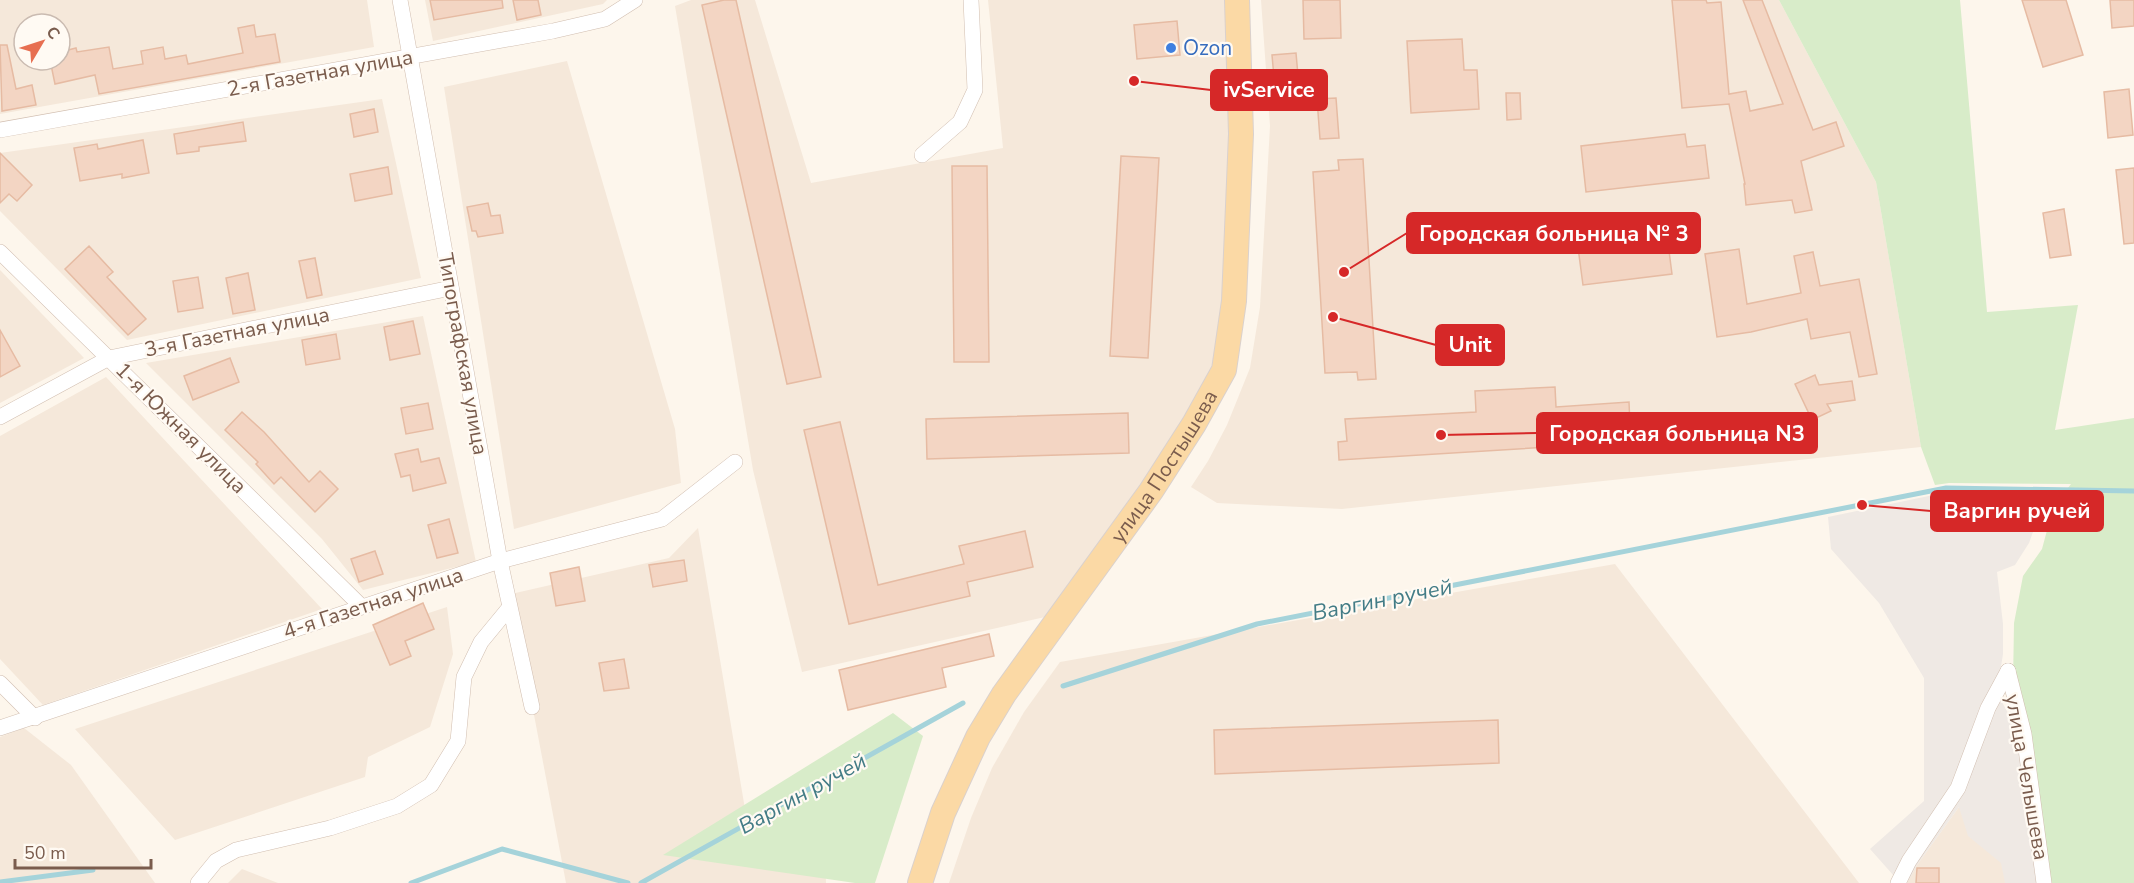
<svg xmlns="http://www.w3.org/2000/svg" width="2134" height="883" viewBox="0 0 2134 883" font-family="'Nunito Sans',sans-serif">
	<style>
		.residential { fill: #f5e8da; fill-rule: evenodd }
		.industrial { fill: #efe9e4 }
		.green { fill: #d8ecc9 }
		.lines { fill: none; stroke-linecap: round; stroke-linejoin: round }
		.stream { stroke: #a5d3da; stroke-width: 5 }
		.building { fill: #f3d5c3; stroke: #e6bba3; stroke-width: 1.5 }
		.minor-casing { stroke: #d1beb0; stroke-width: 16 }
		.primary-casing { stroke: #dad1cd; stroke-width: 26 }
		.minor { stroke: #fff; stroke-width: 15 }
		.primary { stroke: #fbd9a5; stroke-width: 24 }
		.shop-dot { fill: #3f7fe0; stroke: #fffaf3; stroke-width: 2 }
		.labels { text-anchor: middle; stroke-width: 4.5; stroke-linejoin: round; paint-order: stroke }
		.shop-label { font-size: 21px; fill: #366cbe; stroke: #fffaf3; text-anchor: start }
		.street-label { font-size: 21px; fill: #7a5c4d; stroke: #fffaf3 }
		.water-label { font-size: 22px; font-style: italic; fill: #437c86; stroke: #fffaf3 }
		.leader { fill: none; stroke: #d62828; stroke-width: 2 }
		.callout-dot { fill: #d62828; stroke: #fffaf3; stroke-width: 2 }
		.callout { fill: #d62828; stroke: #d62828; stroke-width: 2 }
		.callout-label { font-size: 22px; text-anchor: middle; font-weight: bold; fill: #fff }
	</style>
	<rect width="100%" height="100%" fill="#fdf6ec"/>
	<g class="residential">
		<path d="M 0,0 L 367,0 L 374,47 L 0,114 ZM 24,24 L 60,24 L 60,60 L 24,60 Z"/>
		<polygon points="425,0 607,0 603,4 433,41"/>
		<polygon points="691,0 755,0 811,183 1003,148 988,0 1234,0 1239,130 1220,372 1054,615 802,672 753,470 675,6"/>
		<polygon points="1261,0 1779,0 1876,182 1921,447 1342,509 1217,503 1191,487 1208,461 1227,425 1250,368 1260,307 1270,126"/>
		<polygon points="567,61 675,429 681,483 514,529 444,87"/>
		<polygon points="382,99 421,278 127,340 0,211 0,153"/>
		<polygon points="0,270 84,358 0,403"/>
		<polygon points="423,316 476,562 363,590 322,539 146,363"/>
		<polygon points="106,377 322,609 43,705 0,659 0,436"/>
		<polygon points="698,528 754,863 825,861 826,883 566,883 511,594 669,558"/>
		<polygon points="1615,564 1859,883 949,883 971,818 992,768 1024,712 1060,662"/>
		<polygon points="447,607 453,654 430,727 368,757 365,777 175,840 75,729"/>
		<polygon points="24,728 71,765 155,883 0,883 0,737"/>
		<polygon points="2019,733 2022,782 2038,883 1907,883 1917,865 1959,807"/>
		<polygon points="242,869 278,883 228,883"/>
	</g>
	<polygon class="industrial" points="1943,493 2042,494 2037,521 2029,543 2015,565 1997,572 2003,624 2003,654 1999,679 2003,704 2019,733 2022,782 2038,883 2005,883 2001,863 1968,836 1959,807 1917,865 1909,880 1894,876 1870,849 1924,801 1924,678 1879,603 1831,549 1828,517"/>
	<g class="green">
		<polygon points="1779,0 1960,0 1987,312 2078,305 2055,430 2134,418 2134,883 2051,883 2013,684 2014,623 2023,576 2042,549 2053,508 2071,484 1949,483 1935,485 1921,447 1876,182"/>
		<polygon points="893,713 923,736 875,883 855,883 663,855"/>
	</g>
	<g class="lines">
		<g class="stream">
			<polyline points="1063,686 1257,624 1946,488 2134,491"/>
			<polyline points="0,882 93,870"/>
			<polyline points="411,883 502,849 628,883"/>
			<polyline points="641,883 963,703"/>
		</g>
	</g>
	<g class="building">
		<polygon points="430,0 502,0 503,8 434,20"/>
		<polygon points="513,0 538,0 541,15 517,20"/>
		<polygon points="724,0 736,0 821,377 787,384 702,5"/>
		<polygon points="1303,0 1340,0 1341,38 1304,39"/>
		<polygon points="1672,0 1706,0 1707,3 1721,2 1729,94 1746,91 1750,111 1783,104 1743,0 1762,0 1813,130 1836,122 1844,146 1801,161 1812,210 1795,213 1792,200 1746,205 1744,184 1745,184 1729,104 1682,108"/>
		<polygon points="2022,0 2066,0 2083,55 2043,67"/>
		<polygon points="2110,0 2134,0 2134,26 2112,28"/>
		<polygon points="1177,21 1180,55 1137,59 1134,25"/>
		<polygon points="254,25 256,37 275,34 280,62 99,94 95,75 55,84 50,60 60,60 60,52 76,48 77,52 109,47 113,69 143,64 141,51 163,47 165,59 186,55 188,64 243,53 238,28"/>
		<polygon points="1462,39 1464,70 1477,70 1479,109 1411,113 1407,41"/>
		<polygon points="0,45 7,45 16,89 32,85 36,105 2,111"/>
		<polygon points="1296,53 1300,98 1276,100 1272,55"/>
		<polygon points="2129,89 2133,135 2108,138 2104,92"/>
		<polygon points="1506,93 1520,93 1521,119 1507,120"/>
		<polygon points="1336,98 1339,138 1320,139 1317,99"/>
		<polygon points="374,109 378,132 354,137 350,114"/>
		<polygon points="243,122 246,141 199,147 199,151 177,154 174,134"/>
		<polygon points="1685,134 1687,147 1705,145 1709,178 1586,192 1581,146"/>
		<polygon points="143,140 149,173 122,178 122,174 80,181 74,148 97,144 98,149"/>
		<polygon points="0,153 32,185 17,201 9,194 0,203"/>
		<polygon points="1121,156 1159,158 1148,358 1110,356"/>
		<polygon points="1363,159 1376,379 1358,380 1357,372 1325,373 1313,172 1339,170 1338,160"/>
		<polygon points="952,166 987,166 989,362 954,362"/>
		<polygon points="388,167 392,194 355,201 350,174"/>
		<polygon points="2134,168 2134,243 2124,244 2116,170"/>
		<polygon points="488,203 491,216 500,215 503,233 478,237 476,231 472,231 467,207"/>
		<polygon points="2064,209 2071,255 2050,258 2043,213"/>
		<polygon points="1666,228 1672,274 1583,285 1577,240"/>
		<polygon points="89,246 113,272 107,277 146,319 128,335 65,269"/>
		<polygon points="1739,249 1747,304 1801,293 1794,256 1813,252 1820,286 1859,279 1877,374 1859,377 1850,332 1811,339 1807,319 1751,332 1717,337 1705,254"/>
		<polygon points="315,258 322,295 307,298 299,261"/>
		<polygon points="248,273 255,310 233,314 226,278"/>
		<polygon points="198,277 203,308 178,312 173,281"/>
		<polygon points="413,321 420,354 390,360 384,327"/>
		<polygon points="0,330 20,366 0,377"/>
		<polygon points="336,334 340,359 306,365 302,340"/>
		<polygon points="230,358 239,382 193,400 184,376"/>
		<polygon points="1815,375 1819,385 1852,381 1855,400 1827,404 1831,411 1812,420 1795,384"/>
		<polygon points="1555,387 1556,407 1629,402 1630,426 1639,426 1640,445 1615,447 1614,443 1339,460 1338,442 1347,441 1345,419 1476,412 1475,391"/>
		<polygon points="428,403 433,429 406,434 401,408"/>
		<polygon points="242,412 264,432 309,482 320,471 338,489 315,512 281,477 274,484 256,464 258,462 225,430"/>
		<polygon points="1128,413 1129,453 927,459 926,419"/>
		<polygon points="840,422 878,585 964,564 959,546 1025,531 1033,567 967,582 970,596 849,624 804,430"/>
		<polygon points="418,449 421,462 439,458 446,483 413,491 410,475 401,477 395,454"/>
		<polygon points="449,519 458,553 437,558 428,525"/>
		<polygon points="375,551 383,574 359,582 351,559"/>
		<polygon points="684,560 687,581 653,587 649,565"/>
		<polygon points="579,567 585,601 556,606 550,573"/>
		<polygon points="423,603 434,629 405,641 411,656 390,665 373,625"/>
		<polygon points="989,634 994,656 942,668 946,687 848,710 839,670"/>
		<polygon points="624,659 629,688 604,691 599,663"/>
		<polygon points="1498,720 1499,763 1215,774 1214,730"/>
		<polygon points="1917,868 1939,868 1939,883 1916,883"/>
	</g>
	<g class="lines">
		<defs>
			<g id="minor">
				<polyline points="400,0 500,561 532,707"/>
				<polyline points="0,130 553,31 605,19 635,0"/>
				<polyline points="922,155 960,122 975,90 971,0"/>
				<polyline points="0,252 361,606"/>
				<polyline points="0,417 109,358 451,288"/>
				<polyline points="2008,671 2024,734 2044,883"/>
				<polyline points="0,683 35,718"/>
				<polyline points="0,728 500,561 662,519 735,462"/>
				<polyline points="198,883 216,861 236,850 330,828 397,806 431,785 458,741 464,677 481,642 509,608"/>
				<polyline points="1898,883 1909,861 1958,788 1988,708 2008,671"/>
			</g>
			<g id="primary">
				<path id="s1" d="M 920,883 L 943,813 L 978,737 L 1004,694 L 1151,491 L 1194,424 L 1224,370 L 1234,301 L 1241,134 L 1237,0"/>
			</g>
		</defs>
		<use href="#minor" class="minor-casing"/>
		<use href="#primary" class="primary-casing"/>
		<use href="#minor" class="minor"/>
		<use href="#primary" class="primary"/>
	</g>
	<circle class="shop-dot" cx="1171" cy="48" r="6"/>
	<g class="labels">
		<g class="shop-label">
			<text x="1183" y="55">Ozon</text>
		</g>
		<g class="street-label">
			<text transform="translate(320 73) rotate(-10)" y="7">2-я Газетная улица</text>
			<text transform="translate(237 332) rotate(-11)" y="7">3-я Газетная улица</text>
			<text transform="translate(463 354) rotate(80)" y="7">Типографская улица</text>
			<text transform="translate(181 428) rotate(45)" y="7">1-я Южная улица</text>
			<text dy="7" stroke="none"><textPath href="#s1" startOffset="486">улица Постышева</textPath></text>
			<text transform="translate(373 603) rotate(-18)" y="7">4-я Газетная улица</text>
			<text transform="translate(2027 777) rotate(80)" y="7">улица Челышева</text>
		</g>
		<g class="water-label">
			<text transform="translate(1382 599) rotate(-11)" y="8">Варгин ручей</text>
			<text transform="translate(802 793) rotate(-29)" y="8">Варгин ручей</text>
		</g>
	</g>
	<path class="leader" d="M1134 81L1211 90M1344 272L1407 233M1333 317L1436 345M1441 435L1537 433M1862 505L1931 511"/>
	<g class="callout-dot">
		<circle cx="1134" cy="81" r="6"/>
		<circle cx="1344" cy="272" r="6"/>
		<circle cx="1333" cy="317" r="6"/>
		<circle cx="1441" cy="435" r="6"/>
		<circle cx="1862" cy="505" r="6"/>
	</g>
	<g class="callout">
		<rect x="1211" y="70" width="116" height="40" rx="6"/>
		<rect x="1407" y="213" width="293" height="40" rx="6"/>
		<rect x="1436" y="325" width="68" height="40" rx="6"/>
		<rect x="1537" y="413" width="280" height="40" rx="6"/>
		<rect x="1931" y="491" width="172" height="40" rx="6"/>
	</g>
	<g class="callout-label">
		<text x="1269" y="97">ivService</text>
		<text x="1554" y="241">Городская больница № 3</text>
		<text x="1470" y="352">Unit</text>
		<text x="1677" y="441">Городская больница N3</text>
		<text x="2017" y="518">Варгин ручей</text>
	</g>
	<g transform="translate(42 42) rotate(51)"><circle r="28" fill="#fffaf3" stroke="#cabbb1" stroke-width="1.5"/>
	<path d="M0-4.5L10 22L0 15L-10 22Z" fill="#e76f51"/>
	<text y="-9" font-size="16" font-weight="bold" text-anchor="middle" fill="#7a5c4d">С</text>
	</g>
	<path d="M15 859v9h136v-9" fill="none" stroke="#7a5c4d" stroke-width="3"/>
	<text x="24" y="859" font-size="18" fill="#7a5c4d" stroke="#fffaf3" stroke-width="4.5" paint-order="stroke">50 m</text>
</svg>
